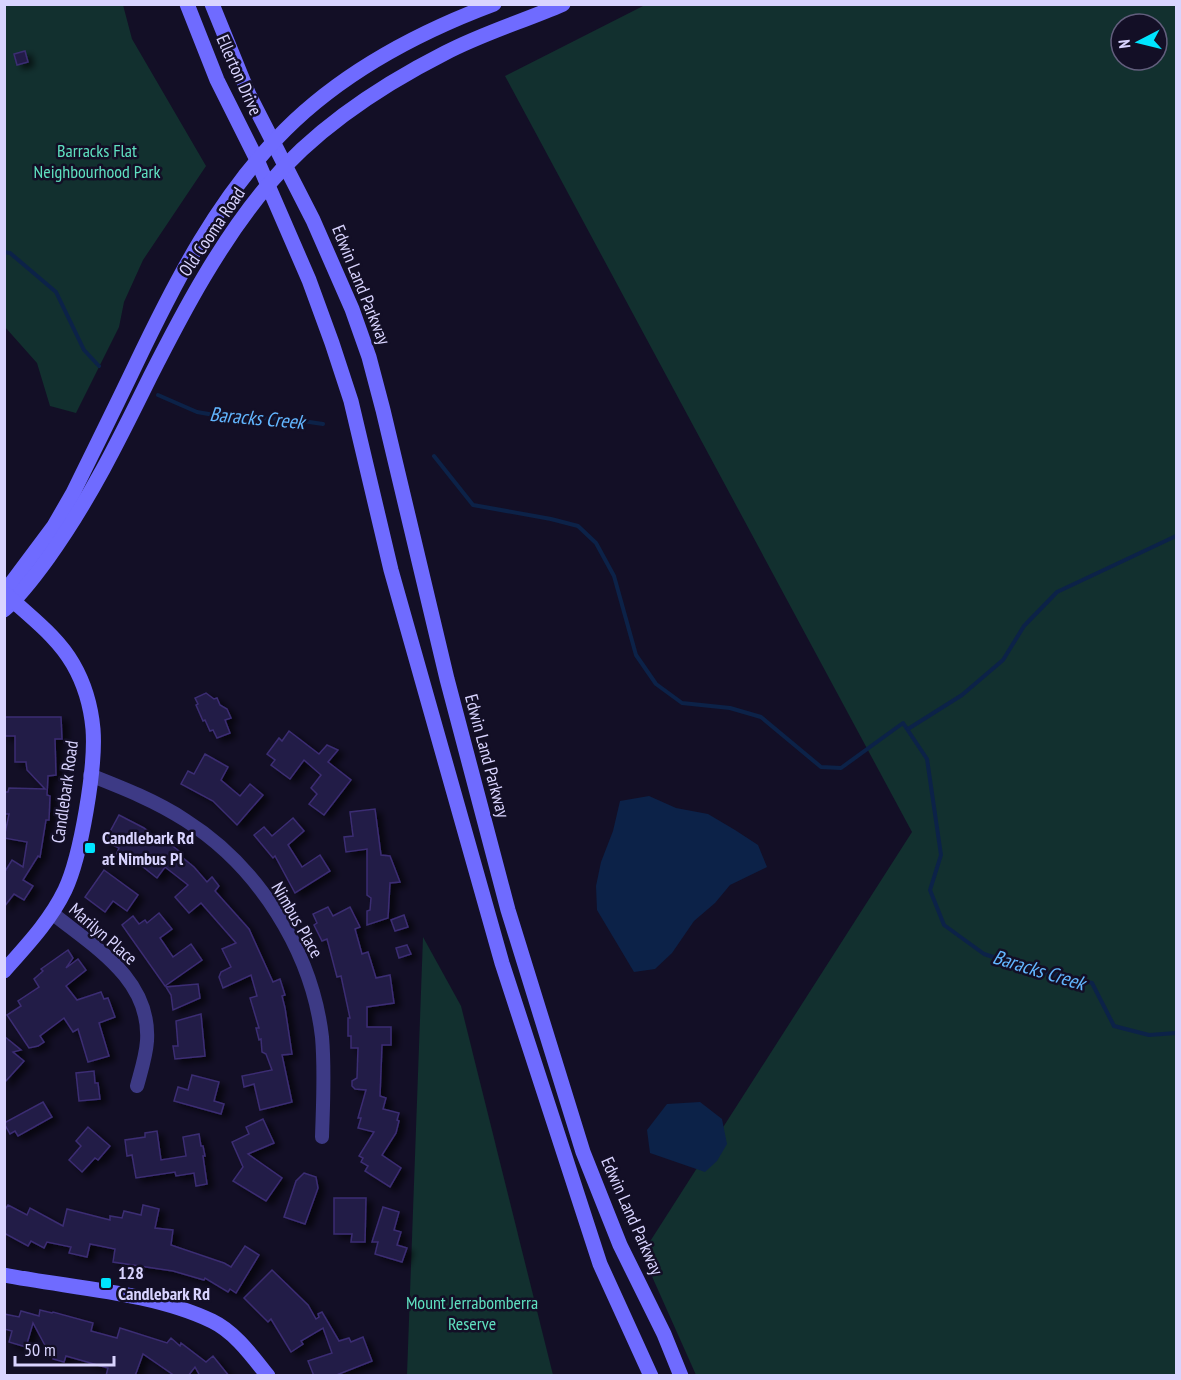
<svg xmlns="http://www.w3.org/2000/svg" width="1181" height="1380" viewBox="0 0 1181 1380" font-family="'PT Sans Narrow',sans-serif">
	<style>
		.green { fill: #12302f; fill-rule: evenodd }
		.water { fill: #0c2248 }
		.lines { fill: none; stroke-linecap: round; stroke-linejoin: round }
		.stream { stroke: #0c2248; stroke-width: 4 }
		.building { fill: #241b47; stroke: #3b2d73; stroke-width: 1.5; filter: url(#shadow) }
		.street { stroke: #3d3a85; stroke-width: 14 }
		.secondary { stroke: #6f6bff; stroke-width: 15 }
		.poi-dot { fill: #00e5ff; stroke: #130f26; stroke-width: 2 }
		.labels { text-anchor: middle; stroke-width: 5; stroke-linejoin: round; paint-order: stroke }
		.street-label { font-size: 18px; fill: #d9d4ff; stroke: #130f26 }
		.park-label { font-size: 18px; fill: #5fe0c0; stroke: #130f26 }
		.poi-label { font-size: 18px; font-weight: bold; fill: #d9d4ff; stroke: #130f26; text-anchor: start }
		.water-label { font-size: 20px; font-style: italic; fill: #62b6ff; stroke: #130f26 }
	</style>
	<defs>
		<filter id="shadow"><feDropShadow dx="6" dy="4" stdDeviation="3" flood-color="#0009"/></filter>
	</defs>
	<rect width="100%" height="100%" fill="#130f26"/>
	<g class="green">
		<polygon points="4,5 123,5 132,39 206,166 143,260 124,302 119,327 76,413 50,406 37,363 5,327"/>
		<path d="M 645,5 L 1176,5 L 1176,1375 L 696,1375 L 642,1254 L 912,832 L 505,76 ZM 1121,24 L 1157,24 L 1157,60 L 1121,60 Z"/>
		<polygon points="423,937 461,1006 553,1375 407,1375"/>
	</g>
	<g class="water">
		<polygon points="649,796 676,808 708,814 735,830 758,845 767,867 730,885 715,903 694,921 672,953 655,969 634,972 597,910 596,886 601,862 613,831 620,801"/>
		<polygon points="700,1102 722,1119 727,1144 717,1161 705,1172 650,1153 647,1130 667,1104"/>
	</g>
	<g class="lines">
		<g class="stream">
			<polyline points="4,252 10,253 56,292 84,350 99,366"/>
			<polyline points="158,395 197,412 226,417 289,419 323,424"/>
			<polyline points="434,456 473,505 551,519 578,526 596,543 614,576 636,655 656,684 682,703 730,708 761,717 821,767 841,768 903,723 927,759 941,855 930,890 944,925 984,954 1030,969 1092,983 1114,1026 1149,1035 1176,1033"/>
			<polyline points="908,729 962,695 1003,660 1024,626 1057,592 1176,536"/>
		</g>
	</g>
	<g class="building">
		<polygon points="25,51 28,62 17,65 14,54"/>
		<polygon points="206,693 214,699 217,698 220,705 227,709 231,718 225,720 230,733 217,738 213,730 210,731 205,720 203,721 196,705 198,704 195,698"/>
		<polygon points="4,717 61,717 62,739 55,739 56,775 48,776 47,795 50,796 49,820 46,820 40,857 38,856 23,880 33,886 24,900 14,894 4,907 4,873 12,860 23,867 27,842 4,838 9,814 4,814 4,792 8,792 9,788 45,789 27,770 26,762 15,762 15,736 4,736"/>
		<polygon points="289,731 319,754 327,745 338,750 328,762 351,780 324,815 309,804 317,794 311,788 321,775 304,760 290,779 271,765 275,760 267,754 279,738 282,741"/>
		<polygon points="205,754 228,767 221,780 240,796 250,784 263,795 237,825 213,801 181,784 188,771 194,774"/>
		<polygon points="375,809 381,855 390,856 400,882 390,883 388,918 367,925 367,911 370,910 371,898 367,895 367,849 346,852 344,837 353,836 350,812"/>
		<polygon points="119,815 144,828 162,843 165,840 179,851 177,853 194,867 207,882 212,877 219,886 215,891 249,929 273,982 280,979 285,995 282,996 285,1008 292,1054 282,1055 292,1102 260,1110 254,1084 244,1087 242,1076 272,1070 266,1054 262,1052 261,1039 259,1040 256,1028 259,1028 250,998 257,996 251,975 223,988 219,977 221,972 231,967 222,949 236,943 201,903 189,913 175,897 188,885 165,867 157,878 133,859 131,863 116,855 119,848 105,841"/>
		<polygon points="293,818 304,831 288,845 302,867 320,855 330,871 295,893 275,856 273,858 254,835 264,827 272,836"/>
		<polygon points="104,870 138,895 127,911 113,901 105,912 85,897"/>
		<polygon points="328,907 333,916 350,907 360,927 355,929 362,954 368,952 376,978 390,975 394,1003 367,1007 367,1027 391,1027 391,1045 382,1045 380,1096 386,1098 383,1109 399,1113 397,1120 399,1121 396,1133 382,1155 401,1168 390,1187 365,1171 368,1166 361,1162 363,1158 359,1156 374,1132 358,1128 361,1118 358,1118 366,1090 355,1089 352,1086 352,1081 357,1078 358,1048 351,1048 351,1036 348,1036 348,1018 350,1018 341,976 337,977 327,939 322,941 314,925 317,923 313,914"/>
		<polygon points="159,913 172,929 160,938 173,957 191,944 202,960 165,986 122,925 133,916 139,924 145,920 147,923"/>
		<polygon points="404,915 408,927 395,931 391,920"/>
		<polygon points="407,945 411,954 399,958 396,948"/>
		<polygon points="68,950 73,958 66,968 78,959 86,970 66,986 77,1000 101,992 104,999 108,998 115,1017 99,1023 109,1056 88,1062 78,1029 73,1032 64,1018 40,1036 44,1042 38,1046 29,1048 7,1015 21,1006 18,1001 39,987 34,979 43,971 41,969"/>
		<polygon points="198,984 200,998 173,1010 171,995 166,987"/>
		<polygon points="201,1014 205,1056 175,1059 173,1046 178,1046 176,1021"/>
		<polygon points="4,1036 21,1050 13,1052 24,1061 4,1083"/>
		<polygon points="94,1071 95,1083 98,1083 100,1099 79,1101 76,1073"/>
		<polygon points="192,1075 219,1082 214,1101 224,1104 221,1114 174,1101 178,1087 188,1090"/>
		<polygon points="43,1102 52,1117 18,1136 15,1131 10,1134 4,1123"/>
		<polygon points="263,1119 274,1143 248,1154 282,1178 266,1201 233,1181 243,1167 232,1142 249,1134 246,1127"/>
		<polygon points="88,1127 110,1146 98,1160 95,1158 82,1172 69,1160 81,1146 76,1141"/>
		<polygon points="157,1131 161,1160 186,1156 183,1137 199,1134 201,1146 203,1146 205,1156 203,1156 207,1184 196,1186 194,1173 176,1176 175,1172 136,1178 132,1155 127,1156 125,1140 145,1137 145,1133"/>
		<polygon points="304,1173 316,1177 318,1188 305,1224 284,1217 296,1181"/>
		<polygon points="334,1198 366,1198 365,1242 351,1242 352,1234 334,1234"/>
		<polygon points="8,1205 27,1215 30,1208 63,1226 67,1209 110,1220 110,1216 122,1218 124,1211 141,1215 143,1205 159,1209 155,1228 173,1230 171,1245 224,1263 231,1267 245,1246 259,1255 236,1293 230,1289 228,1292 205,1278 204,1280 173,1271 113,1262 115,1249 90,1244 87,1257 69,1253 71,1247 47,1242 44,1248 31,1241 28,1246 4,1233 4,1211"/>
		<polygon points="383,1207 399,1212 394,1230 401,1232 397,1245 407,1248 402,1262 375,1254 378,1242 372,1242"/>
		<polygon points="272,1270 308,1305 316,1319 319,1317 318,1314 322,1312 339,1341 349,1338 351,1342 363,1337 372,1361 334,1376 314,1376 308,1361 332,1353 323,1328 301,1341 303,1344 291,1352 271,1319 268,1322 244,1298"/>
		<polygon points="40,1310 52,1313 53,1312 93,1323 91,1331 117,1338 120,1328 167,1343 171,1338 180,1346 181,1343 206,1362 213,1356 229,1376 200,1376 195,1367 188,1376 175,1376 143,1354 135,1376 106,1376 108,1368 66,1356 64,1362 53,1359 54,1353 48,1351 33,1323 26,1347 9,1342 12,1331 4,1329 4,1314 19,1317 21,1311 39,1316"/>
	</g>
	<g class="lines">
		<g class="street">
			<path d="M 90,775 C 123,788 156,801 185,820 C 258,866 312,951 322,1037 C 325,1071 323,1104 322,1137"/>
			<path d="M 52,913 C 94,947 151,979 147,1041 C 146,1056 141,1071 137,1086"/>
		</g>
		<g class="secondary">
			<polyline points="187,4 217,80 257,160 309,280 332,343 351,401 391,570 502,963 600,1264 651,1376"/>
			<polyline points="212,4 249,95 313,220 352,309 369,357 383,410 447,679 508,910 583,1152 620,1245 664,1334 681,1376"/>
			<path d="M 4,593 L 54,526 L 73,493 C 94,450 115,408 135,366 C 175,282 218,197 285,130 C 342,73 419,32 494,4"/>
			<path d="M 4,610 C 21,595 35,576 48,558 C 89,501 119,440 150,377 C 184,310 220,242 268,185 C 316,128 380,86 445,53 C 483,33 524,21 563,4"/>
			<path d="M 4,971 C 27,945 50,921 65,890 C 81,856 96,767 93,729 C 91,707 84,683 73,664 C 57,636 30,617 7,595"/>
			<path d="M 4,1275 C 70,1288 152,1292 212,1321 C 235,1332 252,1356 268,1376"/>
		</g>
	</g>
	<g class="poi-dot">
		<rect x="84" y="842" width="12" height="12" rx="3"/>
		<rect x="100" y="1277" width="12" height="12" rx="3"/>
	</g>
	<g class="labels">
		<g class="street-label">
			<text transform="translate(239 75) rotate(66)" y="6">Ellerton Drive</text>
			<text transform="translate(212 232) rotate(-56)" y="6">Old Cooma Road</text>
			<text transform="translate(361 285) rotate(68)" y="6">Edwin Land Parkway</text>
			<text transform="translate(487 756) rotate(75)" y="6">Edwin Land Parkway</text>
			<text transform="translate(65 792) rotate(-82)" y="6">Candlebark Road</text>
			<text transform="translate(297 920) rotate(60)" y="6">Nimbus Place</text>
			<text transform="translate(103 934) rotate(41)" y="6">Marilyn Place</text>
			<text transform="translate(632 1216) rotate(66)" y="6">Edwin Land Parkway</text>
		</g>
		<g class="park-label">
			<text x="97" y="157">Barracks Flat<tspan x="97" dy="21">Neighbourhood Park</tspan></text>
			<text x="472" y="1309">Mount Jerrabomberra<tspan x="472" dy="21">Reserve</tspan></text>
		</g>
		<g class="poi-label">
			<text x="102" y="844">Candlebark Rd<tspan x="102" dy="21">at Nimbus Pl</tspan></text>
			<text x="118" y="1279">128<tspan x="118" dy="21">Candlebark Rd</tspan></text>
		</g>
		<g class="water-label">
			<text transform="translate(257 418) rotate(5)" y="7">Baracks Creek</text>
			<text transform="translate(1039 970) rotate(17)" y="7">Baracks Creek</text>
		</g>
	</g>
	<rect width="1181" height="1380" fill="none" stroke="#d9d4ff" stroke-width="12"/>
	<g transform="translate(1139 42) rotate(263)"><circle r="28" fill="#130f26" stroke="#625e7d" stroke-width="1.5"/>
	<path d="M0-4.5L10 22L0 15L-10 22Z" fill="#00e5ff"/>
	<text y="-9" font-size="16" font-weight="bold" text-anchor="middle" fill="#d9d4ff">N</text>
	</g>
	<path d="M15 1356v9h99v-9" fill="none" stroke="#d9d4ff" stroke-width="3"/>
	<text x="24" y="1356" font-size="18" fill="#d9d4ff" stroke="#130f26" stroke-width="4.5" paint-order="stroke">50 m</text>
</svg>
